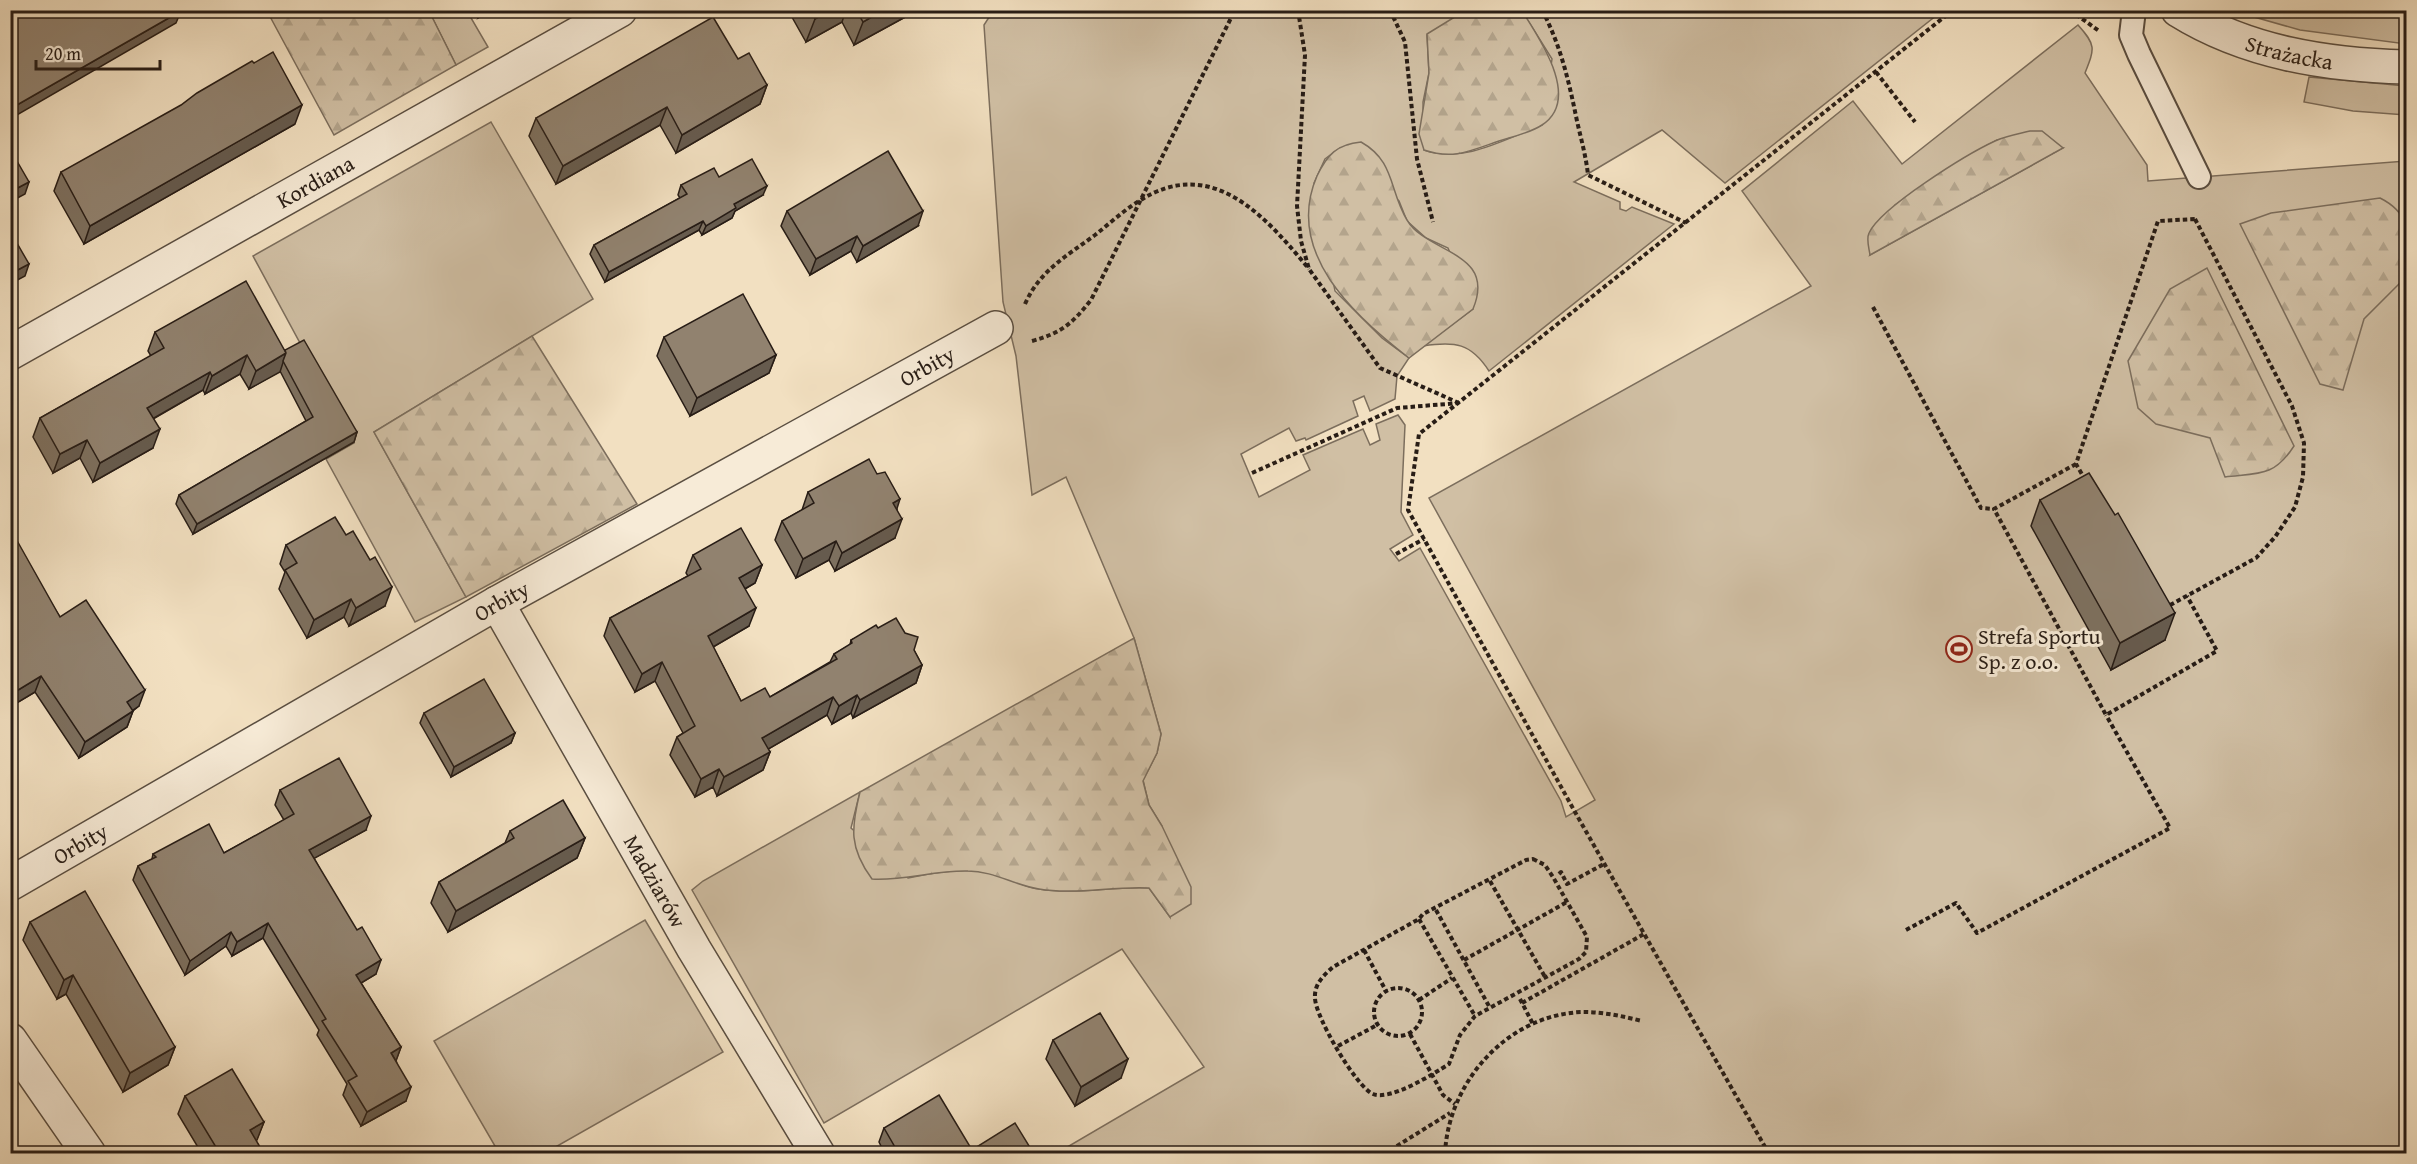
<svg xmlns="http://www.w3.org/2000/svg" width="2417" height="1164" viewBox="0 0 2417 1164" font-family="'Gentium Book Plus',serif">
	<style>
		.green { fill: #d0bfa4; stroke: #7c6e5d; stroke-width: 1.5; fill-rule: evenodd }
		.forest { fill: url(#forest-firs); stroke: #7c6e5d; stroke-width: 1.5 }
		.lines { fill: none; stroke-linecap: round; stroke-linejoin: round }
		.service-casing { stroke: #5a4e41; stroke-width: 26 }
		.minor-casing { stroke: #5a4e41; stroke-width: 36 }
		.tertiary-casing { stroke: #5a4e41; stroke-width: 36 }
		.path { stroke: #281d16; stroke-width: 4; stroke-dasharray: 4.5 3; stroke-linecap: butt }
		.service { stroke: #f7ebd7; stroke-width: 22 }
		.minor { stroke: #f7ebd7; stroke-width: 33 }
		.tertiary { stroke: #f7ebd7; stroke-width: 33 }
		.wall { fill: #7d705f; stroke: #281d16; stroke-width: 1.5 }
		.shaded-wall { fill: #665b4e; stroke: #281d16; stroke-width: 1.5 }
		.building { fill: #91826f; stroke: #281d16; stroke-width: 1.5 }
		.labels { text-anchor: middle; stroke-width: 6; stroke-linejoin: round; paint-order: stroke }
		.street-label { font-size: 22px; fill: #281d16; stroke: #f7ebd7 }
		.poi-label { font-size: 22px; fill: #281d16; stroke: #f7ebd7; text-anchor: start }
	</style>
	<defs>
		<pattern id="forest-firs" width="22" height="20" patternUnits="userSpaceOnUse" patternTransform="scale(1.5)"><rect width="22" height="20" fill="#d0bfa4"/><path d="M5 1l3.5 6h-7zM16 11l3.5 6h-7z" fill="#b3a48c"/></pattern>
	</defs>
	<rect width="100%" height="100%" fill="#f2e0c1"/>
	<filter id="stains"><feTurbulence type="fractalNoise" baseFrequency=".00333" numOctaves="4"/><feColorMatrix values="0 0 0 0 .2 0 0 0 0 .09 0 0 0 0 .02 0 0 0 .5 -.17"/></filter>
	<radialGradient id="worn" r=".72"><stop offset=".6" stop-color="#630" stop-opacity="0"/><stop offset="1" stop-color="#630" stop-opacity=".3"/></radialGradient>
	<g class="green">
		<polygon points="429,11 467,11 488,47 456,65"/>
		<path d="M 993,11 L 1466,11 L 1427,35 L 1429,73 L 1423,102 L 1424,150 C 1463,164 1505,139 1542,125 L 1552,59 L 1522,11 L 1942,11 L 1725,183 L 1662,130 L 1574,182 L 1620,202 L 1620,209 L 1626,211 L 1632,207 L 1674,224 L 1489,371 C 1471,343 1455,341 1423,346 L 1473,309 L 1448,248 L 1426,238 L 1407,221 L 1399,201 L 1340,148 L 1325,159 L 1314,183 L 1335,291 L 1382,338 L 1409,358 L 1397,376 L 1395,399 L 1370,411 L 1364,396 L 1353,401 L 1358,416 L 1306,440 L 1305,438 L 1296,441 L 1289,428 L 1241,454 L 1259,497 L 1310,470 L 1303,455 L 1363,429 L 1370,445 L 1380,440 L 1376,424 L 1398,415 L 1405,425 L 1401,512 L 1413,535 L 1390,549 L 1399,561 L 1420,548 L 1561,801 L 1566,817 L 1595,800 L 1429,498 L 1811,286 L 1742,191 L 1853,101 L 1902,164 L 2078,25 C 2096,45 2095,48 2085,73 L 2147,165 L 2148,181 L 2406,161 L 2406,1153 L 1057,1153 L 1204,1067 L 1122,949 L 824,1123 L 692,890 L 703,881 L 860,792 L 851,828 L 908,878 C 934,872 964,867 991,873 C 1007,877 1022,887 1039,889 C 1075,895 1112,886 1149,888 L 1170,917 L 1162,826 L 1149,805 L 1143,780 L 1157,753 L 1161,734 L 1134,638 L 1066,477 L 1032,495 L 1016,356 L 1003,302 L 984,25 ZM 1997,140 L 2063,148 L 1870,255 L 1895,205 L 1970,155 Z"/>
		<polygon points="2233,11 2406,11 2406,44 2300,30"/>
		<polygon points="2309,77 2406,86 2406,115 2353,111 2304,102"/>
		<polygon points="491,122 593,299 374,432 466,597 415,622 326,459 354,443 253,256"/>
		<polygon points="645,920 723,1052 545,1153 499,1153 434,1041"/>
	</g>
	<g class="forest">
		<path d="M 1466,10 L 1522,11 C 1539,38 1582,99 1542,125 C 1530,133 1512,137 1499,141 C 1470,151 1453,160 1424,150 L 1419,134 L 1429,73 L 1427,34 Z"/>
		<polygon points="267,11 429,11 456,65 334,135"/>
		<path d="M 2030,131 L 2042,131 L 2063,148 L 1870,255 C 1869,248 1866,239 1869,233 C 1881,207 1967,154 1995,141 C 2006,136 2018,134 2030,131 Z"/>
		<path d="M 1361,142 C 1395,161 1389,190 1407,220 C 1427,254 1497,251 1473,309 L 1409,358 C 1354,316 1284,252 1317,176 C 1327,155 1337,144 1361,142 Z"/>
		<path d="M 2380,198 C 2416,216 2407,241 2406,277 L 2364,319 L 2343,390 L 2320,384 L 2240,224 L 2271,213 Z"/>
		<path d="M 2207,268 L 2294,446 C 2274,477 2259,473 2225,477 L 2210,438 L 2156,424 L 2138,408 L 2128,361 L 2170,289 Z"/>
		<polygon points="532,336 637,504 466,597 374,432"/>
		<path d="M 1134,638 L 1161,734 L 1157,753 L 1143,781 L 1149,805 L 1162,826 L 1191,887 L 1191,904 L 1170,917 L 1149,888 C 1112,886 1075,895 1039,889 C 1014,885 993,871 968,871 C 935,870 904,881 872,879 C 849,848 851,828 860,792 Z"/>
	</g>
	<g class="lines">
		<defs>
			<polyline id="service" points="2134,10 2131,35 2139,54 2199,177"/>
			<g id="minor">
				<path id="s1" d="M 10,353 L 620,10"/>
				<path id="s2" d="M 497,603 L 694,949 L 818,1154"/>
				<path id="s3" d="M 10,884 L 497,603 L 996,328"/>
			</g>
			<g id="tertiary">
				<path id="s4" d="M 2178,10 C 2247,53 2327,65 2406,67"/>
				<polyline points="10,1040 89,1154"/>
			</g>
		</defs>
		<use href="#service" class="service-casing"/>
		<use href="#minor" class="minor-casing"/>
		<use href="#tertiary" class="tertiary-casing"/>
		<g class="path">
			<polyline points="1298,10 1305,55 1297,206 1301,241 1309,269 1380,368 1459,403"/>
			<polyline points="1390,10 1405,42 1417,159 1433,222"/>
			<path d="M 1542,10 C 1561,46 1569,82 1577,121 C 1581,139 1586,156 1588,175 L 1686,223"/>
			<polyline points="2070,10 2099,31"/>
			<polyline points="1876,72 1915,122"/>
			<polygon points="2195,219 2292,406 2304,443 2303,477 2295,507 2275,537 2256,558 2161,610 2076,464 2158,221"/>
			<path d="M 1025,304 C 1040,270 1067,256 1095,235 C 1109,224 1123,211 1139,201 C 1212,154 1266,217 1309,269"/>
			<polyline points="1873,307 1981,508 1994,509"/>
			<path d="M 1032,341 C 1061,333 1072,324 1091,300 L 1235,10"/>
			<polyline points="2076,464 1994,509 2106,715 2217,651 2187,596"/>
			<polyline points="1252,473 1397,408 1459,403"/>
			<polyline points="1396,554 1424,539"/>
			<path d="M 1533,859 L 1545,865 L 1553,877 L 1587,937 L 1586,952 L 1579,959 L 1475,1016 L 1460,1035 L 1449,1064 C 1433,1074 1391,1101 1373,1094 C 1356,1087 1315,1016 1315,998 C 1314,984 1324,975 1333,967 L 1419,919 L 1423,914 L 1526,860 Z"/>
			<polyline points="1559,874 1561,872 1567,884 1604,864"/>
			<polyline points="1490,881 1545,977"/>
			<polyline points="1436,910 1490,1008"/>
			<polyline points="1419,919 1475,1016"/>
			<polyline points="1906,930 1956,903 1977,933 2170,828 2106,715"/>
			<polyline points="1364,950 1386,991"/>
			<polyline points="1464,960 1567,902"/>
			<circle cx="1398" cy="1012" r="24"/>
			<polyline points="1520,999 1533,1024"/>
			<polyline points="1419,1000 1452,978"/>
			<polyline points="1522,1003 1644,934"/>
			<polyline points="1410,1034 1443,1095 1455,1104"/>
			<polyline points="1338,1046 1377,1025"/>
			<polyline points="1384,1154 1450,1113"/>
			<path d="M 1445,1154 C 1448,1082 1508,1014 1583,1012 C 1603,1012 1622,1016 1642,1021"/>
			<polyline points="1769,1154 1575,812 1408,510 1419,434 1953,10"/>
		</g>
		<use href="#service" class="service"/>
		<use href="#minor" class="minor"/>
		<use href="#tertiary" class="tertiary"/>
	</g>
	<g class="wall">
		<polygon points="474,10 491,10 478,18"/>
		<polygon points="788,10 918,10 854,45 842,22 806,42"/>
		<polygon points="738,59 767,85 760,104 676,153 660,125 556,184 529,136 536,118"/>
		<polygon points="295,124 84,244 54,191 61,172"/>
		<polygon points="719,177 763,195 735,211 732,218 702,235 699,230 605,282 590,254 594,245 680,198 678,195 681,185"/>
		<polygon points="787,211 918,226 857,262 851,251 810,275 781,226"/>
		<polygon points="155,332 285,350 357,432 354,442 193,534 176,504 179,495 306,421 280,371 249,389 240,374 205,394 203,390 153,419 153,448 93,482 80,458 53,473 33,437 40,418 151,356 148,351"/>
		<polygon points="664,337 776,355 769,373 690,416 657,356"/>
		<polygon points="808,492 897,509 895,538 835,571 829,560 796,578 775,540 782,521 802,510"/>
		<polygon points="2040,500 2165,640 2111,670 2031,526"/>
		<polygon points="10,540 60,617 139,706 133,711 127,727 79,758 35,692 10,707"/>
		<polygon points="286,545 385,606 349,626 344,617 307,638 279,589 285,572 280,564"/>
		<polygon points="693,555 762,565 755,583 745,589 749,626 713,647 741,701 770,697 830,662 834,654 850,645 851,640 878,628 914,650 922,665 916,683 853,718 851,713 832,724 827,715 768,749 770,752 763,770 717,796 713,787 695,797 670,755 677,737 683,733 655,681 635,692 604,636 610,618 688,576 686,573"/>
		<polygon points="424,713 515,733 511,743 451,777 420,723"/>
		<polygon points="280,790 366,830 314,858 376,974 361,983 401,1047 396,1060 406,1101 361,1126 343,1095 347,1084 317,1035 319,1030 263,938 232,956 226,946 185,975 133,880 138,866 152,859 153,854 224,853 284,820 275,805"/>
		<polygon points="510,831 585,838 577,858 448,932 431,903 439,882 505,843"/>
		<polygon points="30,922 175,1047 168,1065 123,1092 66,994 57,999 23,940"/>
		<polygon points="1053,1040 1121,1078 1075,1106 1046,1059"/>
		<polygon points="185,1096 264,1122 256,1141 264,1154 202,1154 178,1114"/>
		<polygon points="884,1128 972,1150 1034,1154 885,1154 879,1142"/>
	</g>
	<g class="shaded-wall">
		<polygon points="481,10 491,10 478,18"/>
		<polygon points="830,10 846,10 842,22 806,42 815,19"/>
		<polygon points="884,10 918,10 854,45 863,22"/>
		<polygon points="181,11 176,23 10,119 10,109"/>
		<polygon points="767,85 760,104 676,153 682,135"/>
		<polygon points="302,105 295,124 84,244 90,226"/>
		<polygon points="667,107 660,125 556,184 563,166"/>
		<polygon points="29,182 25,194 10,202 10,192"/>
		<polygon points="767,186 763,195 735,211 732,218 702,235 706,226 734,204"/>
		<polygon points="923,211 918,226 857,262 863,246"/>
		<polygon points="703,221 699,230 605,282 609,272"/>
		<polygon points="857,236 851,251 810,275 816,259"/>
		<polygon points="29,264 25,276 10,284 10,274"/>
		<polygon points="286,353 280,372 249,389 256,371"/>
		<polygon points="247,355 240,374 205,394 212,376"/>
		<polygon points="776,355 769,373 690,416 697,398"/>
		<polygon points="210,372 203,390 140,426 147,408"/>
		<polygon points="160,429 153,448 93,482 100,463"/>
		<polygon points="357,432 354,442 193,534 197,524"/>
		<polygon points="87,440 80,458 53,473 60,454"/>
		<polygon points="900,499 894,518 893,503"/>
		<polygon points="902,519 895,538 835,571 842,553"/>
		<polygon points="836,541 829,560 796,578 803,559"/>
		<polygon points="762,565 755,583 732,596 739,578"/>
		<polygon points="392,587 385,606 349,626 356,608"/>
		<polygon points="351,599 344,617 307,638 314,620"/>
		<polygon points="756,608 749,626 701,654 708,636"/>
		<polygon points="2175,613 2165,640 2111,670 2120,643"/>
		<polygon points="662,662 655,681 635,692 642,674"/>
		<polygon points="922,665 916,683 853,718 860,700"/>
		<polygon points="41,676 35,692 10,707 10,695"/>
		<polygon points="145,690 139,706 121,718 127,702"/>
		<polygon points="857,695 851,713 832,724 839,706"/>
		<polygon points="833,697 827,715 756,756 762,738"/>
		<polygon points="133,711 127,727 79,758 85,742"/>
		<polygon points="515,733 511,743 451,777 454,767"/>
		<polygon points="770,752 763,770 717,796 724,777"/>
		<polygon points="719,769 713,787 695,797 701,779"/>
		<polygon points="371,816 366,830 304,864 309,850"/>
		<polygon points="585,838 577,858 448,932 456,911"/>
		<polygon points="268,923 263,938 232,956 237,942"/>
		<polygon points="231,932 226,946 185,975 190,961"/>
		<polygon points="381,960 376,974 351,989 356,975"/>
		<polygon points="73,975 66,994 57,999 64,980"/>
		<polygon points="175,1047 168,1065 123,1092 130,1073"/>
		<polygon points="401,1047 396,1061 391,1053"/>
		<polygon points="1128,1059 1121,1078 1075,1106 1081,1087"/>
		<polygon points="411,1087 406,1101 361,1126 367,1112"/>
		<polygon points="264,1122 257,1140 243,1149 250,1130"/>
	</g>
	<g class="building">
		<polygon points="19,10 180,10 181,11 10,109 10,15"/>
		<polygon points="810,10 830,10 815,19"/>
		<polygon points="856,10 884,10 863,22"/>
		<polygon points="713,17 738,59 749,53 767,85 682,135 667,107 563,166 536,118"/>
		<polygon points="273,52 302,105 90,226 61,172 181,105 197,93 252,61 254,63"/>
		<polygon points="10,149 29,182 10,192"/>
		<polygon points="888,151 923,211 863,246 857,236 816,259 787,211"/>
		<polygon points="752,159 767,186 734,204 736,208 706,226 703,221 609,272 594,245 687,194 681,185 714,168 719,177"/>
		<polygon points="10,231 29,264 10,274"/>
		<polygon points="246,281 286,353 256,371 247,355 212,376 210,372 147,408 160,429 100,463 87,440 60,454 40,418 164,348 155,332"/>
		<polygon points="743,294 776,355 697,398 664,337"/>
		<polygon points="304,340 357,432 197,524 179,495 313,417 283,361 286,353 285,350"/>
		<polygon points="869,459 877,474 885,472 900,499 893,503 902,519 842,553 836,541 803,559 782,521 814,503 808,492"/>
		<polygon points="2089,473 2115,515 2118,513 2175,613 2120,643 2040,500"/>
		<polygon points="335,517 346,535 353,531 370,560 375,557 392,587 356,608 351,599 314,620 285,570 297,563 286,545"/>
		<polygon points="741,528 762,565 739,578 756,608 708,636 741,701 765,688 770,697 837,659 834,654 852,643 851,640 876,625 878,628 896,618 905,633 918,637 914,650 922,665 860,700 857,695 839,706 833,697 762,738 770,752 724,777 719,769 701,779 677,737 695,726 662,662 642,674 610,618 701,569 693,555"/>
		<polygon points="15,537 60,617 86,600 145,690 127,702 133,711 85,742 41,676 10,695 10,629 14,628 10,622 10,540"/>
		<polygon points="484,679 515,733 454,767 424,713"/>
		<polygon points="339,758 371,816 309,850 357,930 362,927 381,960 356,975 401,1047 391,1053 411,1087 367,1112 348,1081 357,1076 322,1021 326,1019 268,923 237,942 231,932 190,961 138,866 156,857 153,854 209,824 224,853 294,814 280,790"/>
		<polygon points="563,800 585,838 456,911 439,882 514,838 510,831"/>
		<polygon points="85,891 175,1047 130,1073 73,975 64,980 30,922"/>
		<polygon points="1100,1013 1128,1059 1081,1087 1053,1040"/>
		<polygon points="232,1069 264,1122 250,1130 264,1154 216,1154 219,1152 185,1096"/>
		<polygon points="939,1095 972,1150 1015,1123 1034,1154 966,1154 969,1152 966,1154 899,1154 884,1128"/>
	</g>
	<defs>
		<symbol id="stadium-ring" viewBox="-11 -11 22 22"><circle r="9.5" fill="#f7ebd7" stroke="#8f2418" stroke-width="1.5"/><path d="M0-5a6.5 5 0 1 0 0 10a6.5 5 0 1 0 0-10ZM-3.5-1.8h7v3.6h-7Z" fill="#8f2418"/></symbol>
	</defs>
	<g fill-rule="evenodd">
		<use href="#stadium-ring" x="1944" y="634" width="30" height="30"/>
	</g>
	<g class="labels">
		<g class="street-label">
			<text dy="8" stroke="none"><textPath href="#s4" startOffset="120">Strażacka</textPath></text>
			<text dy="8" stroke="none"><textPath href="#s1" startOffset="350">Kordiana</textPath></text>
			<text dy="8" stroke="none"><textPath href="#s3" startOffset="1053">Orbity</textPath></text>
			<text dy="8" stroke="none"><textPath href="#s3" startOffset="567">Orbity</textPath></text>
			<text dy="8" stroke="none"><textPath href="#s3" startOffset="81">Orbity</textPath></text>
			<text dy="8" stroke="none"><textPath href="#s2" startOffset="320">Madziarów</textPath></text>
		</g>
		<g class="poi-label">
			<text x="1978" y="644">Strefa Sportu<tspan x="1978" dy="25">Sp. z o.o.</tspan></text>
		</g>
	</g>
	<rect width="2417" height="1164" fill="none" stroke="#f2e0c1" stroke-width="36"/>
	<rect x="12" y="12" width="2393" height="1140" fill="none" stroke="#281d16" stroke-width="3"/>
	<rect x="18" y="18" width="2381" height="1128" fill="none" stroke="#281d16" stroke-width="1.5"/>
	<path d="M36 60v9h124v-9" fill="none" stroke="#281d16" stroke-width="3"/>
	<text x="45" y="60" font-size="18" fill="#281d16" stroke="#f7ebd7" stroke-width="4.5" paint-order="stroke">20 m</text>
	<rect width="100%" height="100%" filter="url(#stains)"/>
	<rect width="100%" height="100%" fill="url(#worn)"/>
</svg>
